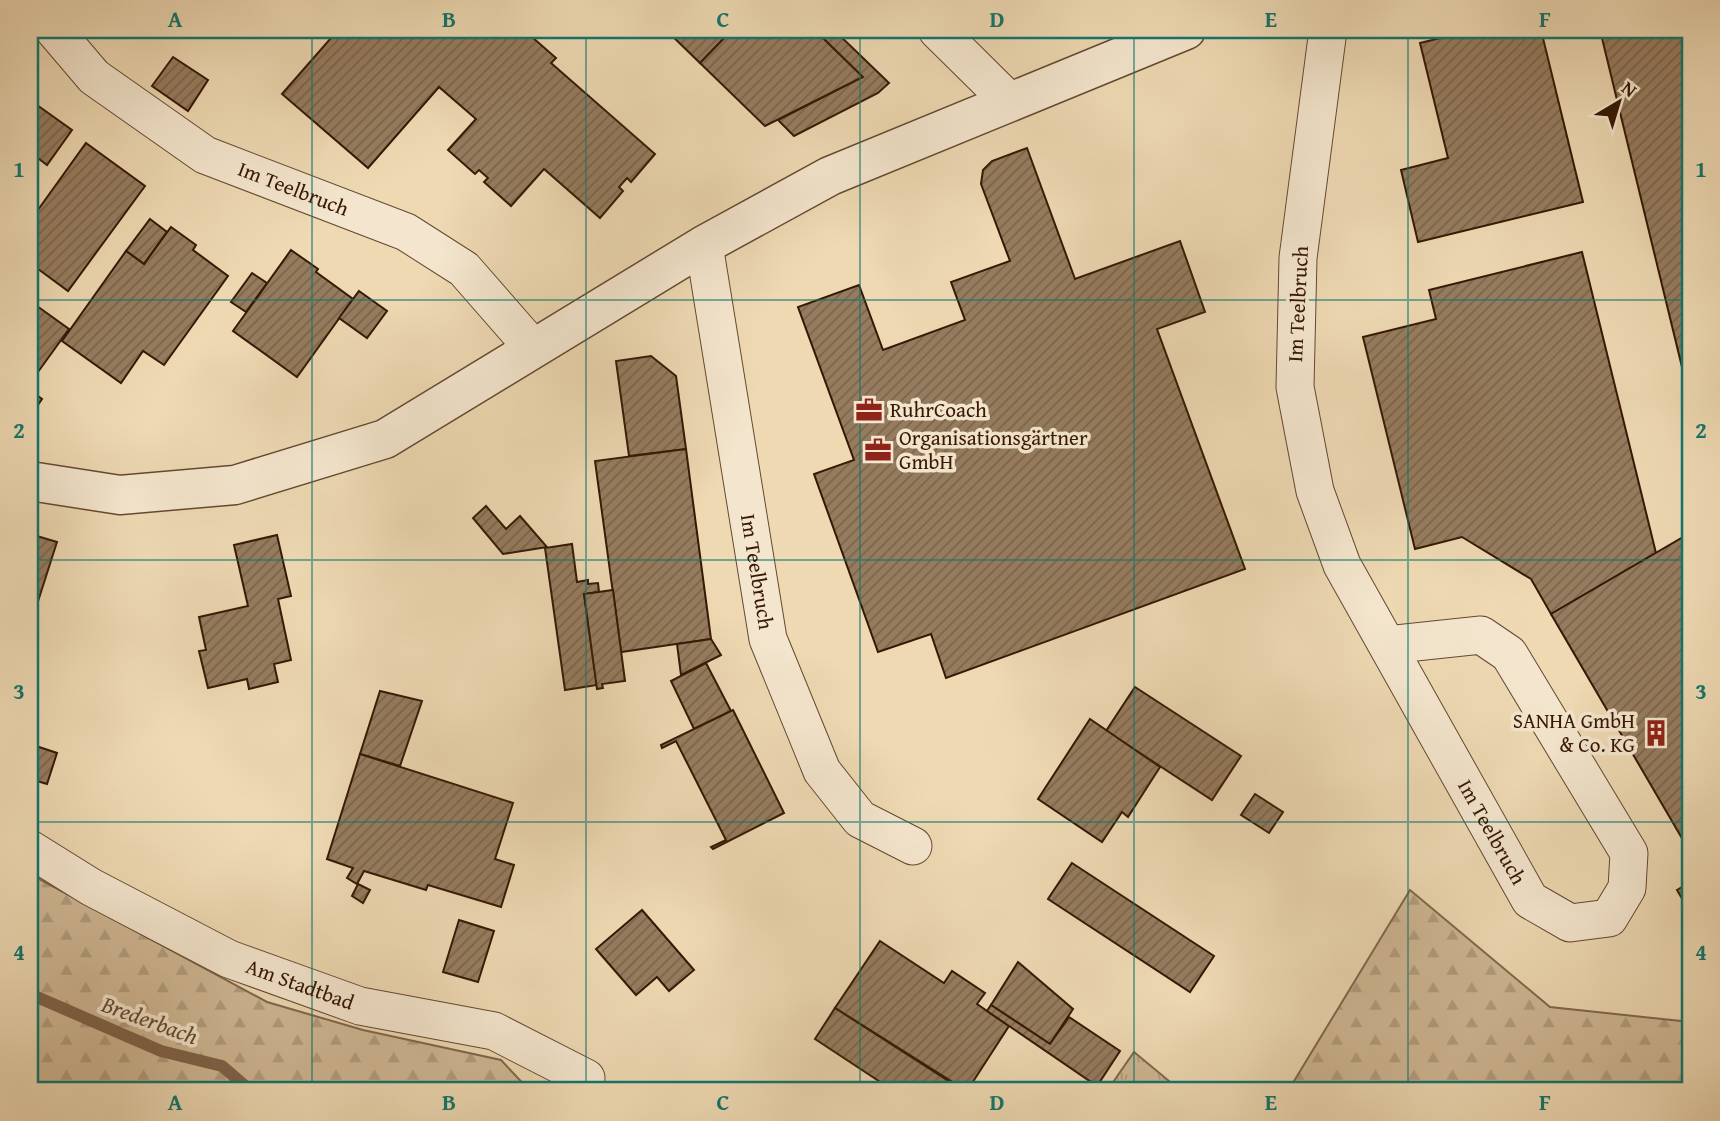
<svg xmlns="http://www.w3.org/2000/svg" width="1720" height="1121" viewBox="0 0 1720 1121" font-family="'Gentium Book Plus',serif">
	<style>
		.grass { fill: url(#grass-tufts); stroke: #82684d; stroke-width: 2 }
		.forest { fill: url(#forest-firs); stroke: #82684d; stroke-width: 2 }
		.lines { fill: none; stroke-linecap: round; stroke-linejoin: round }
		.stream { stroke: #7f644a; stroke-width: 12 }
		.building { fill: url(#building-hatch); stroke: #361805; stroke-width: 2 }
		.minor-casing { stroke: #644830; stroke-width: 39 }
		.tertiary-casing { stroke: #644830; stroke-width: 41 }
		.minor { stroke: #f4e6ce; stroke-width: 37 }
		.tertiary { stroke: #f4e6ce; stroke-width: 38 }
		.grid { fill: none; stroke: #0f766e; stroke-width: 2; stroke-opacity: 0.55 }
		.labels { text-anchor: middle; stroke-width: 7; stroke-linejoin: round; paint-order: stroke }
		.street-label { font-size: 21px; fill: #361805; stroke: #f4e6ce }
		.poi-label { font-size: 21px; fill: #361805; stroke: #f4e6ce; text-anchor: start }
		.water-label { font-size: 23px; font-style: italic; fill: #664b33; stroke: #f4e6ce }
		.neatline { fill: none; stroke: #0f766e; stroke-width: 2.5 }
		.grid-label { font-size: 23px; text-anchor: middle; font-weight: bold; fill: #0f766e }
	</style>
	<defs>
		<pattern id="grass-tufts" width="24" height="20" patternUnits="userSpaceOnUse" patternTransform="scale(1.75)"><rect width="24" height="20" fill="#cfb895"/><path d="M3 7l-1-3M5 7V3M7 7l1-3M15 17l-1-3M17 17v-4M19 17l1-3" fill="none" stroke="#b29d7f"/></pattern>
		<pattern id="forest-firs" width="22" height="20" patternUnits="userSpaceOnUse" patternTransform="scale(1.75)"><rect width="22" height="20" fill="#cfb895"/><path d="M5 1l3.5 6h-7zM16 11l3.5 6h-7z" fill="#b29d7f"/></pattern>
		<pattern id="building-hatch" width="6" height="6" patternUnits="userSpaceOnUse" patternTransform="scale(1.75)"><rect width="6" height="6" fill="#967c5f"/><path d="M-1 1l2-2M0 6l6-6M5 7l2-2" fill="none" stroke="#7b654c"/></pattern>
	</defs>
	<rect width="100%" height="100%" fill="#eed9b3"/>
	<filter id="stains"><feTurbulence type="fractalNoise" baseFrequency=".00286" numOctaves="4"/><feColorMatrix values="0 0 0 0 .2 0 0 0 0 .09 0 0 0 0 .02 0 0 0 .5 -.17"/></filter>
	<radialGradient id="worn" r=".72"><stop offset=".6" stop-color="#630" stop-opacity="0"/><stop offset="1" stop-color="#630" stop-opacity=".3"/></radialGradient>
	<polygon class="grass" points="1134,1052 1181,1091 1107,1091"/>
	<g class="forest">
		<polygon points="30,874 267,1002 363,1030 501,1060 530,1091 30,1091"/>
		<polygon points="1410,890 1550,1007 1690,1022 1690,1091 1288,1091"/>
	</g>
	<g class="lines">
		<polyline class="stream" points="30,994 161,1051 222,1066 251,1091"/>
	</g>
	<g class="building">
		<polygon points="338,30 524,30 556,58 551,63 655,154 631,182 627,178 619,187 623,191 600,218 544,169 511,206 484,182 488,178 479,170 475,174 448,150 476,119 439,87 368,168 282,94"/>
		<polygon points="666,30 732,30 700,63"/>
		<polygon points="732,30 829,30 822,37 863,77 765,126 700,63"/>
		<polygon points="829,30 834,30 889,83 878,93 794,136 778,120 863,77 822,37"/>
		<polygon points="1473,30 1541,30 1583,202 1418,242 1401,170 1448,158 1420,43"/>
		<polygon points="1600,30 1690,30 1690,400"/>
		<polygon points="173,57 208,80 188,111 152,86"/>
		<polygon points="30,100 72,130 47,165 30,152"/>
		<polygon points="86,143 145,186 68,291 30,263 30,221"/>
		<polygon points="1027,148 1075,279 1180,241 1205,312 1157,329 1245,569 946,678 931,634 878,652 814,474 854,460 798,307 859,285 883,350 965,320 951,282 1010,261 981,184 983,170 992,161"/>
		<polygon points="150,219 167,232 144,264 126,251"/>
		<polygon points="171,227 196,245 193,250 228,276 164,365 143,351 121,383 62,341 126,251 144,264"/>
		<polygon points="291,250 318,269 316,272 353,299 297,377 233,331"/>
		<polygon points="1582,252 1656,553 1551,614 1531,579 1462,537 1415,549 1363,337 1436,319 1429,290"/>
		<polygon points="252,273 267,283 246,312 231,302"/>
		<polygon points="359,291 387,311 367,338 339,318"/>
		<polygon points="30,301 69,329 30,383"/>
		<polygon points="651,356 676,376 686,449 629,456 616,361"/>
		<polygon points="30,390 42,399 30,417"/>
		<polygon points="686,449 711,639 621,652 595,461"/>
		<polygon points="486,506 506,529 520,516 547,547 503,554 473,518"/>
		<polygon points="1690,533 1690,852 1551,614"/>
		<polygon points="30,534 57,542 33,617 30,616"/>
		<polygon points="277,535 291,596 278,599 291,660 274,664 278,682 249,689 247,679 208,688 199,651 206,650 199,617 248,606 234,545"/>
		<polygon points="572,544 577,582 588,580 588,584 598,583 599,592 584,594 597,685 565,690 545,548"/>
		<polygon points="613,590 625,681 602,684 603,688 597,689 584,594"/>
		<polygon points="711,639 721,655 681,675 677,644"/>
		<polygon points="706,663 731,711 694,729 671,681"/>
		<polygon points="1135,687 1241,756 1212,800 1106,731"/>
		<polygon points="380,691 422,701 400,766 360,754"/>
		<polygon points="733,710 784,813 713,849 711,847 726,840 676,741 662,748 661,745"/>
		<polygon points="1090,719 1160,767 1128,817 1122,812 1102,842 1038,799"/>
		<polygon points="30,744 57,753 47,784 30,779"/>
		<polygon points="360,754 513,803 495,859 514,865 501,907 428,885 426,890 364,871 357,884 347,878 353,868 327,859"/>
		<polygon points="1255,794 1283,812 1269,833 1241,815"/>
		<polygon points="1072,863 1214,956 1190,992 1048,899"/>
		<polygon points="1690,882 1690,912 1677,890"/>
		<polygon points="358,884 370,890 363,903 352,896"/>
		<polygon points="642,910 694,970 669,991 657,977 636,995 596,949"/>
		<polygon points="459,920 494,931 478,982 443,972"/>
		<polygon points="880,941 944,983 952,971 985,993 977,1004 1009,1026 967,1091 835,1008"/>
		<polygon points="1018,962 1073,1009 1050,1044 991,1005"/>
		<polygon points="991,1005 1050,1044 1069,1017 1120,1051 1097,1086 987,1011"/>
		<polygon points="835,1008 964,1091 894,1091 815,1039"/>
	</g>
	<g class="lines">
		<defs>
			<g id="minor">
				<path id="s1" d="M 54,30 L 94,77 L 205,155 L 406,232 L 464,269 L 533,348"/>
				<polyline points="937,30 1010,102"/>
				<path id="s2" d="M 1328,30 L 1298,258 L 1295,387 L 1315,491 L 1342,565 L 1530,900 L 1570,923 L 1609,918 L 1627,888 L 1629,853 L 1509,654 L 1481,635 L 1387,645"/>
				<path id="s3" d="M 704,245 L 768,639 L 822,771 L 860,819 L 913,846"/>
				<path id="s4" d="M 30,849 L 91,887 L 229,959 L 360,1006 L 494,1031 L 586,1078"/>
			</g>
			<polyline id="tertiary" points="30,481 120,495 235,485 385,439 704,245 830,176 1186,30"/>
		</defs>
		<use href="#minor" class="minor-casing"/>
		<use href="#tertiary" class="tertiary-casing"/>
		<use href="#minor" class="minor"/>
		<use href="#tertiary" class="tertiary"/>
	</g>
	<path class="grid" d="M 312,30 L 312,1091M 586,30 L 586,1091M 860,30 L 860,1091M 1134,30 L 1134,1091M 1408,30 L 1408,1091M 30,300 L 1690,300M 30,560 L 1690,560M 30,822 L 1690,822"/>
	<defs>
		<symbol id="office-bare" viewBox="-9 -9 18 18"><path d="M-6-3h4V-5.5h4V-3h4V5H-6ZM-1-4.5V-3h2v-1.5ZM-6 0V1H6V0Z" fill="#8f2418" stroke="#f4e6ce" stroke-width="2.5" paint-order="stroke"/></symbol>
		<symbol id="building-bare" viewBox="-9 -9 18 18"><path d="M-4-6H4V6H1V3H-1V6H-4ZM-2.5-4.3h1.7v1.8h-1.7ZM.8-4.3h1.7v1.8H.8ZM-2.5-1h1.7V.8h-1.7ZM.8-1h1.7V.8H.8Z" fill="#8f2418" stroke="#f4e6ce" stroke-width="2.5" paint-order="stroke"/></symbol>
	</defs>
	<g fill-rule="evenodd">
		<use href="#office-bare" x="850" y="391" width="38" height="38"/>
		<use href="#office-bare" x="859" y="431" width="38" height="38"/>
		<use href="#building-bare" x="1637" y="714" width="38" height="38"/>
	</g>
	<g class="labels">
		<g class="street-label">
			<text dy="7" stroke="none"><textPath href="#s1" startOffset="292">Im Teelbruch</textPath></text>
			<text transform="translate(1298 304) rotate(-87)" y="7">Im Teelbruch</text>
			<text dy="7" stroke="none"><textPath href="#s3" startOffset="331">Im Teelbruch</textPath></text>
			<text dy="7" stroke="none"><textPath href="#s2" startOffset="850">Im Teelbruch</textPath></text>
			<text dy="7" stroke="none"><textPath href="#s4" startOffset="303">Am Stadtbad</textPath></text>
		</g>
		<g class="poi-label">
			<text x="890" y="417">RuhrCoach</text>
			<text x="899" y="445">Organisationsgärtner<tspan x="899" dy="24">GmbH</tspan></text>
			<text x="1635" y="728" text-anchor="end">SANHA GmbH<tspan x="1635" dy="24">&amp; Co. KG</tspan></text>
		</g>
		<g class="water-label">
			<text transform="translate(150 1020) rotate(20)" y="8">Brederbach</text>
		</g>
	</g>
	<rect width="1720" height="1121" fill="none" stroke="#eed9b3" stroke-width="77"/>
	<g transform="translate(1619 102) rotate(38)" stroke="#f4e6ce" stroke-width="5" paint-order="stroke">
	<path d="M0-5L12 26L0 18L-12 26Z" fill="#361805"/>
	<text y="-10" font-size="19" font-weight="bold" text-anchor="middle" fill="#361805">N</text>
	</g>
	<rect x="38" y="38" width="1644" height="1044" class="neatline"/>
	<g class="grid-label">
		<text x="175" y="27">A</text>
		<text x="449" y="27">B</text>
		<text x="723" y="27">C</text>
		<text x="997" y="27">D</text>
		<text x="1271" y="27">E</text>
		<text x="1545" y="27">F</text>
		<text x="19" y="177">1</text>
		<text x="1701" y="177">1</text>
		<text x="19" y="438">2</text>
		<text x="1701" y="438">2</text>
		<text x="19" y="699">3</text>
		<text x="1701" y="699">3</text>
		<text x="19" y="960">4</text>
		<text x="1701" y="960">4</text>
		<text x="175" y="1110">A</text>
		<text x="449" y="1110">B</text>
		<text x="723" y="1110">C</text>
		<text x="997" y="1110">D</text>
		<text x="1271" y="1110">E</text>
		<text x="1545" y="1110">F</text>
	</g>
	<rect width="100%" height="100%" filter="url(#stains)"/>
	<rect width="100%" height="100%" fill="url(#worn)"/>
</svg>
